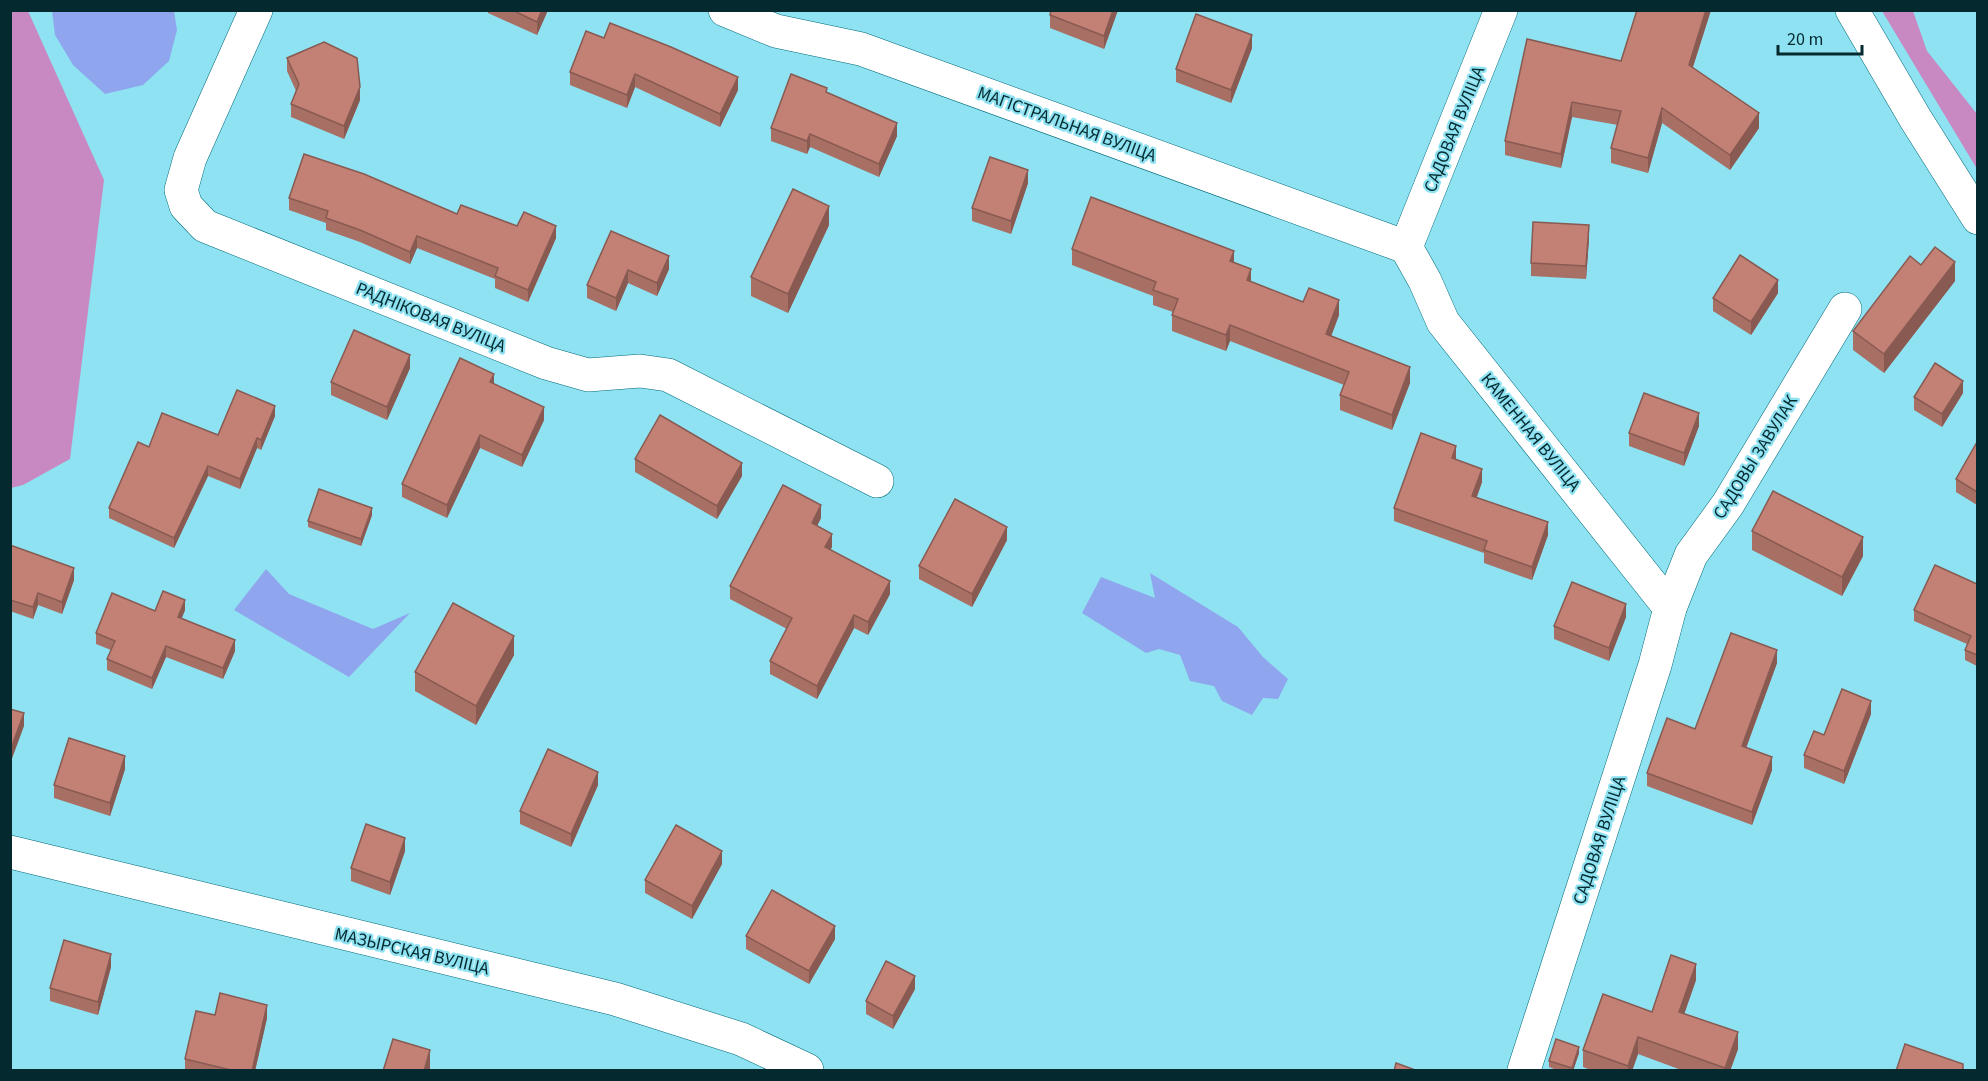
<svg xmlns="http://www.w3.org/2000/svg" width="1988" height="1081" viewBox="0 0 1988 1081" font-family="'Source Sans 3',sans-serif">
	<style>
		.green { fill: #c889c2 }
		.water { fill: #8fa6ef }
		.lines { fill: none; stroke-linecap: round; stroke-linejoin: round }
		.minor-casing { stroke: #006b79; stroke-width: 34 }
		.minor { stroke: #fff; stroke-width: 33 }
		.wall { fill: #a86f65 }
		.shaded-wall { fill: #885a52 }
		.building { fill: #c38175; stroke: #885a52; stroke-width: 1.5 }
		.labels { text-anchor: middle; stroke-width: 4.5; stroke-linejoin: round; paint-order: stroke }
		.street-label { font-size: 18px; fill: #042a2f; stroke: #8ee2f1 }
	</style>
	<rect width="100%" height="100%" fill="#8ee2f1"/>
	<g class="green">
		<polygon points="10,11 28,11 104,180 70,459 23,485 11,488"/>
		<polygon points="1882,11 1913,11 1927,51 1977,114 1977,169"/>
	</g>
	<g class="water">
		<polygon points="52,11 174,11 177,30 169,61 143,85 105,94 73,65 55,35"/>
		<polygon points="266,569 289,594 373,629 410,613 349,677 234,610"/>
		<polygon points="1150,573 1238,627 1263,657 1288,679 1278,699 1263,698 1252,715 1222,701 1214,686 1190,681 1180,655 1159,649 1146,653 1082,613 1101,577 1155,598"/>
	</g>
	<g class="lines">
		<defs>
			<g id="minor">
				<polyline points="256,10 190,158 181,190 186,206 205,226 546,363 588,375 640,371 668,375 877,481"/>
				<polyline points="725,10 776,31 861,49 1406,247"/>
				<polyline points="1852,10 1915,118 1978,218"/>
				<polyline points="1406,247 1425,281 1443,322 1670,608"/>
				<polyline points="1406,247 1501,10"/>
				<polyline points="10,852 615,999 741,1039 807,1070"/>
				<polyline points="1524,1070 1655,665 1670,608 1691,555 1728,504 1845,309"/>
			</g>
		</defs>
		<use href="#minor" class="minor-casing"/>
		<use href="#minor" class="minor"/>
	</g>
	<g class="wall">
		<polygon points="488,10 548,10 537,35 488,13"/>
		<polygon points="1118,10 1104,49 1050,28 1050,15"/>
		<polygon points="1637,10 1711,10 1693,67 1759,128 1730,170 1662,123 1648,173 1611,163 1611,148 1618,125 1572,117 1561,168 1505,155 1505,141 1621,61"/>
		<polygon points="586,31 738,90 720,127 635,87 627,108 570,85 570,72"/>
		<polygon points="1252,48 1231,103 1176,82 1176,69"/>
		<polygon points="287,58 360,100 344,139 291,117 291,104 296,91 287,71"/>
		<polygon points="827,92 897,136 879,177 810,147 807,154 771,141 771,128"/>
		<polygon points="1028,183 1011,234 972,221 972,208"/>
		<polygon points="289,198 457,214 517,226 556,238 528,302 495,288 495,279 417,248 410,264 360,242 326,230 326,223 289,210"/>
		<polygon points="829,225 788,313 751,296 751,277"/>
		<polygon points="611,231 669,269 657,296 628,283 616,311 587,298 587,285"/>
		<polygon points="1589,238 1586,279 1531,276 1531,263"/>
		<polygon points="1072,249 1234,262 1251,282 1339,315 1331,336 1410,383 1392,430 1340,410 1340,395 1344,385 1230,341 1226,351 1172,331 1172,315 1173,312 1153,305 1153,296 1072,265"/>
		<polygon points="1921,265 1955,281 1884,373 1853,350 1853,331"/>
		<polygon points="1778,293 1751,335 1713,311 1713,298"/>
		<polygon points="410,368 387,420 331,395 331,382"/>
		<polygon points="494,384 544,420 522,467 480,448 447,518 402,497 402,484"/>
		<polygon points="1963,393 1942,427 1914,410 1914,397"/>
		<polygon points="275,416 261,450 257,448 240,489 208,476 174,548 109,518 109,508 149,447 218,435"/>
		<polygon points="1699,426 1684,466 1629,446 1629,433"/>
		<polygon points="1977,442 1977,505 1956,492 1956,479"/>
		<polygon points="635,459 742,476 717,519 635,472"/>
		<polygon points="1456,459 1482,482 1477,497 1548,535 1532,580 1484,563 1484,553 1394,521 1394,508"/>
		<polygon points="372,515 361,546 308,527 308,521"/>
		<polygon points="821,518 817,526 832,547 830,550 890,594 868,635 854,628 817,699 770,674 770,661 787,629 730,599 730,586"/>
		<polygon points="1752,531 1863,556 1842,596 1752,550"/>
		<polygon points="1007,540 972,607 919,579 919,566"/>
		<polygon points="10,545 74,580 62,614 38,605 33,619 10,611"/>
		<polygon points="1977,584 1977,666 1965,660 1965,650 1967,644 1914,621 1914,610"/>
		<polygon points="185,610 181,619 235,651 223,679 166,657 152,689 107,670 107,659 111,650 96,644 96,633 155,611"/>
		<polygon points="1626,617 1609,661 1554,639 1554,626"/>
		<polygon points="514,655 476,725 415,691 415,672"/>
		<polygon points="1777,663 1746,748 1772,770 1752,825 1647,786 1647,773 1695,729"/>
		<polygon points="1871,714 1844,784 1804,768 1804,755 1824,735"/>
		<polygon points="125,769 110,816 54,798 54,785"/>
		<polygon points="598,785 571,847 520,824 520,811"/>
		<polygon points="405,851 390,895 351,881 351,868"/>
		<polygon points="722,864 692,919 645,893 645,880"/>
		<polygon points="746,936 835,939 809,984 746,949"/>
		<polygon points="111,967 98,1015 50,1001 50,988"/>
		<polygon points="1696,980 1684,1014 1738,1049 1730,1071 1684,1071 1638,1054 1632,1071 1593,1071 1583,1067 1583,1050 1652,1012"/>
		<polygon points="915,989 893,1029 866,1014 866,1001"/>
		<polygon points="215,1015 267,1018 255,1071 185,1071 185,1059"/>
		<polygon points="1579,1053 1573,1071 1559,1071 1549,1067 1549,1061"/>
	</g>
	<g class="shaded-wall">
		<polygon points="542,10 548,10 537,35 537,22"/>
		<polygon points="1113,10 1118,10 1104,49 1104,36"/>
		<polygon points="1706,10 1711,10 1689,79 1689,65"/>
		<polygon points="1252,35 1252,48 1231,103 1231,90"/>
		<polygon points="635,74 635,87 627,108 627,95"/>
		<polygon points="738,77 738,90 720,127 720,114"/>
		<polygon points="360,87 360,100 344,139 344,126"/>
		<polygon points="1572,102 1572,117 1561,168 1561,154"/>
		<polygon points="1662,108 1662,123 1648,173 1648,158"/>
		<polygon points="1759,113 1759,128 1730,170 1730,155"/>
		<polygon points="897,123 897,136 879,177 879,164"/>
		<polygon points="810,134 810,147 807,154 807,141"/>
		<polygon points="1028,170 1028,183 1011,234 1011,221"/>
		<polygon points="829,206 829,225 788,313 788,294"/>
		<polygon points="1589,225 1589,238 1586,279 1586,266"/>
		<polygon points="556,226 556,238 528,302 528,290"/>
		<polygon points="417,236 417,248 410,264 410,252"/>
		<polygon points="1234,251 1234,266 1230,261"/>
		<polygon points="669,256 669,269 657,296 657,283"/>
		<polygon points="1955,262 1955,281 1884,373 1884,354"/>
		<polygon points="1251,269 1251,284 1247,280"/>
		<polygon points="628,270 628,283 616,311 616,298"/>
		<polygon points="1778,280 1778,293 1751,335 1751,322"/>
		<polygon points="1339,300 1339,315 1326,350 1326,334"/>
		<polygon points="1230,325 1230,341 1226,351 1226,335"/>
		<polygon points="410,355 410,368 387,420 387,407"/>
		<polygon points="1410,367 1410,383 1392,430 1392,415"/>
		<polygon points="494,374 494,387 490,382"/>
		<polygon points="1963,381 1963,393 1942,427 1942,414"/>
		<polygon points="275,406 275,416 261,450 261,440"/>
		<polygon points="544,407 544,420 522,467 522,455"/>
		<polygon points="1699,413 1699,426 1684,466 1684,453"/>
		<polygon points="480,435 480,448 447,518 447,505"/>
		<polygon points="257,438 257,448 240,489 240,479"/>
		<polygon points="1456,446 1456,459 1452,471 1452,458"/>
		<polygon points="742,463 742,476 717,519 717,506"/>
		<polygon points="208,466 208,476 174,548 174,538"/>
		<polygon points="1482,469 1482,482 1472,509 1472,496"/>
		<polygon points="821,505 821,518 812,536 812,523"/>
		<polygon points="372,508 372,515 361,546 361,539"/>
		<polygon points="1548,522 1548,535 1532,580 1532,567"/>
		<polygon points="1007,527 1007,540 972,607 972,594"/>
		<polygon points="832,534 832,547 825,560 825,547"/>
		<polygon points="1863,537 1863,556 1842,596 1842,577"/>
		<polygon points="74,568 74,580 62,614 62,602"/>
		<polygon points="890,581 890,594 868,635 868,622"/>
		<polygon points="38,593 38,605 33,619 33,607"/>
		<polygon points="185,600 185,610 178,628 178,617"/>
		<polygon points="1626,604 1626,617 1609,661 1609,648"/>
		<polygon points="854,615 854,628 817,699 817,686"/>
		<polygon points="514,636 514,655 476,725 476,706"/>
		<polygon points="235,640 235,651 223,679 223,668"/>
		<polygon points="166,646 166,657 152,689 152,678"/>
		<polygon points="1777,650 1777,663 1742,759 1742,746"/>
		<polygon points="1871,701 1871,714 1844,784 1844,771"/>
		<polygon points="24,713 24,726 10,764 10,751"/>
		<polygon points="125,756 125,769 110,816 110,803"/>
		<polygon points="1772,757 1772,770 1752,825 1752,812"/>
		<polygon points="598,772 598,785 571,847 571,834"/>
		<polygon points="405,838 405,851 390,895 390,882"/>
		<polygon points="722,851 722,864 692,919 692,906"/>
		<polygon points="835,926 835,939 809,984 809,971"/>
		<polygon points="111,954 111,967 98,1015 98,1002"/>
		<polygon points="1696,964 1696,980 1679,1029 1679,1012"/>
		<polygon points="915,976 915,989 893,1029 893,1016"/>
		<polygon points="267,1005 267,1018 255,1071 252,1071"/>
		<polygon points="1738,1032 1738,1049 1730,1071 1725,1071 1725,1068"/>
		<polygon points="1638,1037 1638,1054 1632,1071 1628,1071 1628,1066"/>
		<polygon points="1579,1047 1579,1053 1573,1071 1572,1071"/>
		<polygon points="430,1050 430,1071 424,1071"/>
	</g>
	<g class="building">
		<polygon points="512,10 542,10 537,22"/>
		<polygon points="1051,10 1113,10 1104,36 1050,15"/>
		<polygon points="1637,10 1706,10 1689,65 1759,113 1730,155 1662,108 1648,158 1611,148 1621,111 1572,102 1561,154 1505,141 1527,39 1621,61"/>
		<polygon points="1196,14 1252,35 1231,90 1176,69"/>
		<polygon points="610,23 671,47 738,77 720,114 635,74 627,95 570,72 586,31 604,38"/>
		<polygon points="324,42 357,58 360,87 344,126 291,104 299,84 287,58"/>
		<polygon points="791,74 827,88 826,92 897,123 879,164 810,134 807,141 771,128"/>
		<polygon points="304,154 364,174 457,214 461,205 517,226 524,212 556,226 528,290 495,276 498,268 417,236 410,252 360,230 326,218 328,211 289,198"/>
		<polygon points="990,157 1028,170 1011,221 972,208"/>
		<polygon points="793,189 829,206 788,294 751,277"/>
		<polygon points="1091,197 1234,251 1230,261 1251,269 1247,280 1303,302 1309,288 1339,300 1326,334 1410,367 1392,415 1340,395 1349,372 1230,325 1226,335 1172,315 1178,299 1153,290 1156,282 1072,249"/>
		<polygon points="1533,222 1589,225 1586,266 1531,263"/>
		<polygon points="611,231 669,256 657,283 628,270 616,298 587,285"/>
		<polygon points="1935,247 1955,262 1884,354 1853,331 1910,256 1921,265"/>
		<polygon points="1740,255 1778,280 1751,322 1713,298"/>
		<polygon points="354,330 410,355 387,407 331,382"/>
		<polygon points="460,358 494,374 490,382 544,407 522,455 480,435 447,505 402,484"/>
		<polygon points="1935,363 1963,381 1942,414 1914,397"/>
		<polygon points="237,390 275,406 261,440 257,438 240,479 208,466 174,538 109,508 138,442 149,447 162,413 218,435"/>
		<polygon points="1644,393 1699,413 1684,453 1629,433"/>
		<polygon points="660,415 742,463 717,506 635,459"/>
		<polygon points="1421,433 1456,446 1452,458 1482,469 1472,496 1548,522 1532,567 1484,550 1487,541 1394,508"/>
		<polygon points="1977,442 1977,492 1956,479"/>
		<polygon points="783,485 821,505 812,523 832,534 825,547 890,581 868,622 854,615 817,686 770,661 792,618 730,586"/>
		<polygon points="319,489 372,508 361,539 308,521"/>
		<polygon points="1773,491 1863,537 1842,577 1752,531"/>
		<polygon points="955,499 1007,527 972,594 919,566"/>
		<polygon points="10,545 74,568 62,602 38,593 33,607 10,600"/>
		<polygon points="1935,565 1977,584 1977,655 1965,650 1971,636 1914,610"/>
		<polygon points="1572,582 1626,604 1609,648 1554,626"/>
		<polygon points="163,591 185,600 178,617 235,640 223,668 166,646 152,678 107,659 115,641 96,633 112,593 155,611"/>
		<polygon points="453,603 514,636 476,706 415,672"/>
		<polygon points="1731,633 1777,650 1742,746 1772,757 1752,812 1647,773 1667,718 1695,729"/>
		<polygon points="1842,689 1871,701 1844,771 1804,755 1814,731 1824,735"/>
		<polygon points="10,709 24,713 10,751"/>
		<polygon points="69,738 125,756 110,803 54,785"/>
		<polygon points="548,749 598,772 571,834 520,811"/>
		<polygon points="366,824 405,838 390,882 351,868"/>
		<polygon points="676,825 722,851 692,906 645,880"/>
		<polygon points="772,890 835,926 809,971 746,936"/>
		<polygon points="64,940 111,954 98,1002 50,988"/>
		<polygon points="1671,955 1696,964 1679,1012 1738,1032 1725,1068 1638,1037 1628,1066 1583,1050 1603,994 1652,1012"/>
		<polygon points="886,961 915,976 893,1016 866,1001"/>
		<polygon points="220,993 267,1005 252,1071 235,1071 185,1059 196,1011 215,1015"/>
		<polygon points="393,1039 430,1050 424,1071 383,1071"/>
		<polygon points="1556,1039 1579,1047 1572,1068 1549,1061"/>
		<polygon points="1905,1044 1963,1064 1963,1071 1896,1071"/>
		<polygon points="1396,1063 1418,1071 1394,1071"/>
	</g>
	<g class="labels">
		<g class="street-label">
			<text transform="translate(1067 124) rotate(20)" y="6">МАГІСТРАЛЬНАЯ ВУЛІЦА</text>
			<text transform="translate(1454 129) rotate(-68)" y="6">САДОВАЯ ВУЛІЦА</text>
			<text transform="translate(431 317) rotate(22)" y="6">РАДНІКОВАЯ ВУЛІЦА</text>
			<text transform="translate(1531 432) rotate(51)" y="6">КАМЕННАЯ ВУЛІЦА</text>
			<text transform="translate(1755 457) rotate(-58)" y="6">САДОВЫ ЗАВУЛАК</text>
			<text transform="translate(1599 840) rotate(-72)" y="6">САДОВАЯ ВУЛІЦА</text>
			<text transform="translate(412 951) rotate(13)" y="6">МАЗЫРСКАЯ ВУЛІЦА</text>
		</g>
	</g>
	<rect width="1988" height="1081" fill="none" stroke="#042a2f" stroke-width="24"/>
	<path d="M1778 45v9h84v-9" fill="none" stroke="#042a2f" stroke-width="3"/>
	<text x="1787" y="45" font-size="18" fill="#042a2f" stroke="#8ee2f1" stroke-width="4.5" paint-order="stroke">20 m</text>
</svg>
